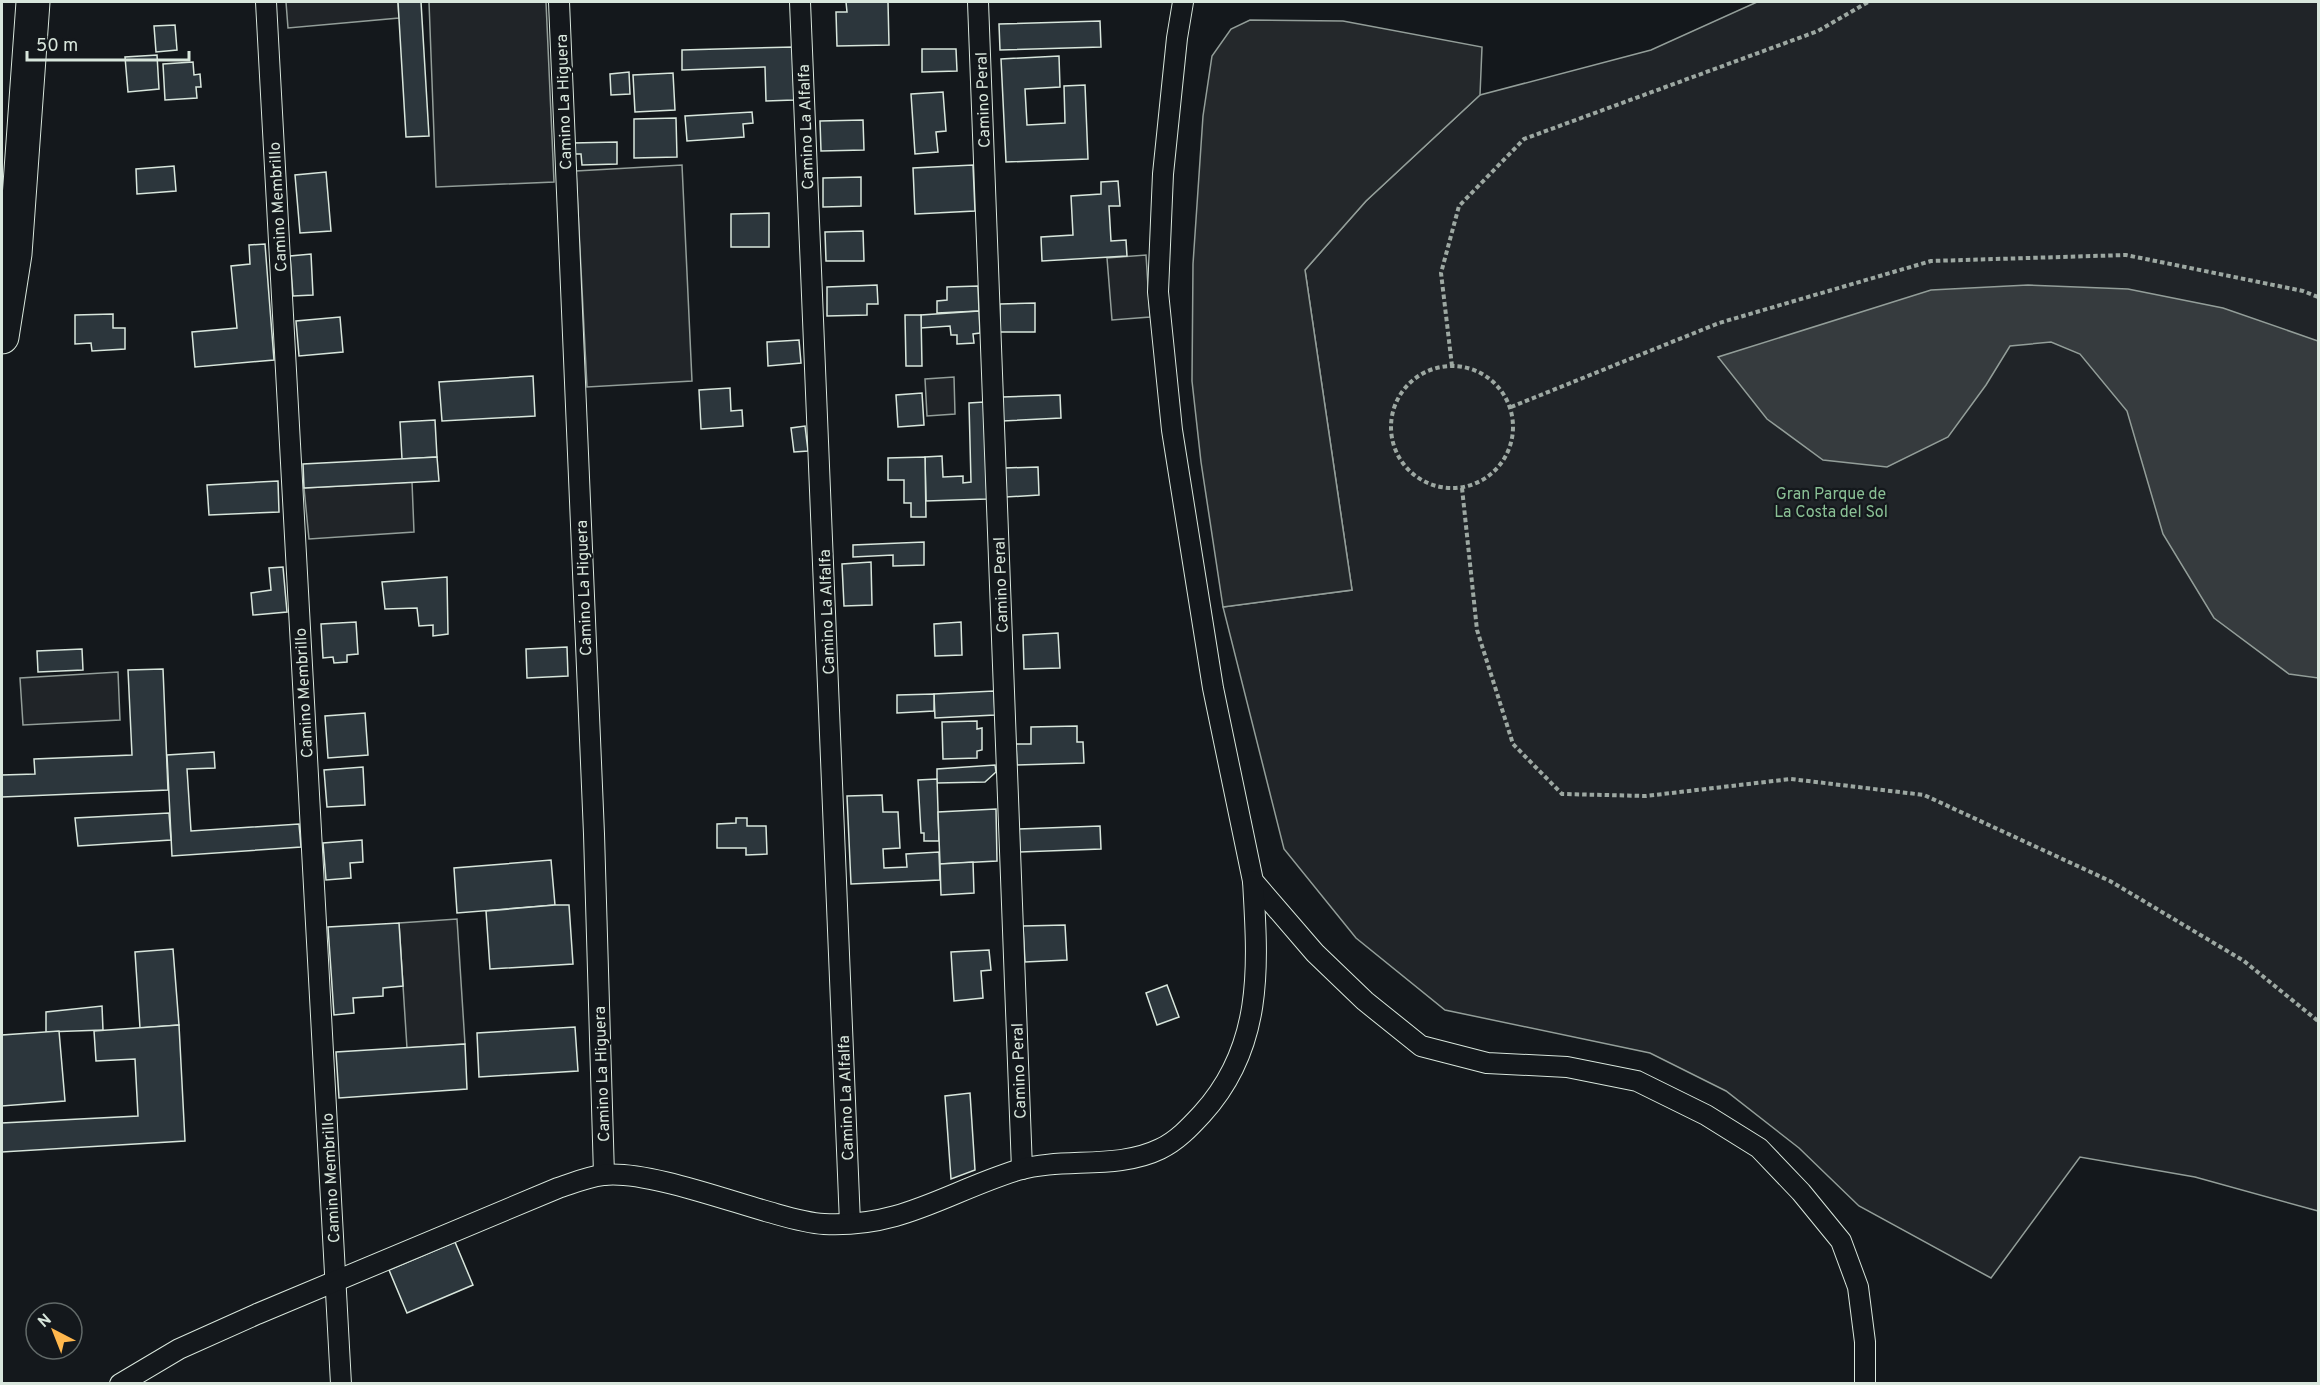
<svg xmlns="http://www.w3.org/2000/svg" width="2320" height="1385" viewBox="0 0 2320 1385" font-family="Overpass,sans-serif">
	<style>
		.green { fill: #202428; stroke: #939e99; stroke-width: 1.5 }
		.parking { fill: #24282b; stroke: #939e99; stroke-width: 1.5 }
		.water { fill: #363b3e; stroke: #939e99; stroke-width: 1.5 }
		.building { fill: #2c363c; stroke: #d8e6dc; stroke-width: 1.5 }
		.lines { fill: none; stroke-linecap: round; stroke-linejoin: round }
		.minor-casing { stroke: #d8e6dc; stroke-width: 22 }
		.motorway-casing { stroke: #d8e6dc; stroke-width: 35 }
		.path { stroke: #9da8a2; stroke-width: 4; stroke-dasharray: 4.5 3; stroke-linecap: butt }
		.minor { stroke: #14181c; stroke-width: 20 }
		.motorway { stroke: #14181c; stroke-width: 33 }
		.labels { text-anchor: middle; stroke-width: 4.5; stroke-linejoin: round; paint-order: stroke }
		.street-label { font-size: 16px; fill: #d8e6dc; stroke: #14181c }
		.park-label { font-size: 16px; fill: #8ac095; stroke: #14181c }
	</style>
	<rect width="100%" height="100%" fill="#14181c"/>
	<g class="green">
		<polygon points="286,2 398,2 399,18 288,28"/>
		<polygon points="429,2 546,2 554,182 436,187"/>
		<polygon points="1757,2 2318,2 2318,1211 2195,1177 2080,1157 1991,1278 1859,1206 1799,1148 1726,1091 1650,1053 1445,1010 1356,938 1284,849 1223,607 1352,590 1305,270 1366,201 1480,95 1651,50"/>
		<polygon points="682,165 692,381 587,387 576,171"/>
		<polygon points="1146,255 1150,317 1112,320 1107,258"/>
		<polygon points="954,377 955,414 927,416 925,379"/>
		<polygon points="412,482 414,532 309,539 304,488"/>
		<polygon points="118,672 120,720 23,725 20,678"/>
		<polygon points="457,919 465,1044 407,1048 399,923"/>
	</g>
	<polygon class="parking" points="1250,20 1343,21 1482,47 1480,95 1366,201 1305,270 1352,590 1223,607 1201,462 1192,381 1193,264 1203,116 1212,56 1231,29"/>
	<polygon class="water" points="2028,285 2128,289 2223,308 2318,341 2318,678 2289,674 2214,618 2163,534 2127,411 2080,354 2051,342 2010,346 1986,385 1948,437 1887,467 1823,460 1767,419 1718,357 1931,290"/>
	<g class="building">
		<polygon points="398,2 421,2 429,136 406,137"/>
		<polygon points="846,2 888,2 889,45 837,46 836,12 847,12"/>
		<polygon points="1100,21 1101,47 1000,50 999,24"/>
		<polygon points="175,25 177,50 156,52 154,26"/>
		<polygon points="793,47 794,100 766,101 765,67 682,70 682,50"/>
		<polygon points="922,49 956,49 957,71 922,72"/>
		<polygon points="157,55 159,89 128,92 125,57"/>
		<polygon points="1059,56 1060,87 1025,89 1027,125 1065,123 1064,86 1085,85 1088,159 1006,162 1001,59"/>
		<polygon points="193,62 194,75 200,74 201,87 196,87 197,98 165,100 163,64"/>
		<polygon points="629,72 630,94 611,95 610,74"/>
		<polygon points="673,73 675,110 635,112 633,75"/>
		<polygon points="943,92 946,131 936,132 938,152 915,154 911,94"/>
		<polygon points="752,112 753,123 743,124 744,137 687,141 685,116"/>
		<polygon points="676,118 677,157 634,158 634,119"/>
		<polygon points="863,120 864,150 821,151 820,121"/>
		<polygon points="617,142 617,164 582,165 581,154 574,154 573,143"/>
		<polygon points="973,165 975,211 915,214 913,168"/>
		<polygon points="174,166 176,191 137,194 136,169"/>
		<polygon points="326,172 331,231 300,233 295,175"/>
		<polygon points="861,177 861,206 823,207 823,178"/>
		<polygon points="1118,181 1120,206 1109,206 1111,241 1126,240 1127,256 1042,261 1041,237 1073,235 1071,196 1101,194 1101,182"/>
		<polygon points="769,213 769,247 731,247 731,214"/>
		<polygon points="863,231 864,261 826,261 825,232"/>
		<polygon points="265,244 274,360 195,367 192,332 237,328 231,266 250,264 249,245"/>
		<polygon points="311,254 313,295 293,296 290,256"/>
		<polygon points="877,285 878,304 867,304 867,315 827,316 827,287"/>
		<polygon points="978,286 979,311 937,313 937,301 947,300 947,287"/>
		<polygon points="1035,303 1035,332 1000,332 1000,304"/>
		<polygon points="979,311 980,333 973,334 974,343 957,344 957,335 951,335 950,326 921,328 921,315"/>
		<polygon points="113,314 113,328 125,328 125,349 92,351 91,343 75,344 75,315"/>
		<polygon points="905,315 921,315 922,366 906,366"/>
		<polygon points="340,317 343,352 299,356 296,321"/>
		<polygon points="799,340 801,363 768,366 767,342"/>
		<polygon points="533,376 535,416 442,421 439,382"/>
		<polygon points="730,388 731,411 742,410 743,426 701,429 699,390"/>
		<polygon points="922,393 924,425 898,427 896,395"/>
		<polygon points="1060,395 1061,418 1003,421 1002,397"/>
		<polygon points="984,402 987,499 926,501 925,457 942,456 943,477 963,476 963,483 971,482 969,403"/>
		<polygon points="435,420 437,457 402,459 400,422"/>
		<polygon points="805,426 808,451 794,452 791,428"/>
		<polygon points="437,457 439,481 304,488 303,464"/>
		<polygon points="925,457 926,517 911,517 911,503 904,503 904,480 888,480 888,458"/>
		<polygon points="1038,467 1039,495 1006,497 1005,468"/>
		<polygon points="278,481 279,512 209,515 207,485"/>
		<polygon points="924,542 924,565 893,566 893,555 853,557 853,545"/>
		<polygon points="871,562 872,605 844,606 842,564"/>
		<polygon points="283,567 287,612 253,615 251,593 271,590 269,568"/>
		<polygon points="447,577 448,634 433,636 433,625 419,626 417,608 385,609 382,582"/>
		<polygon points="356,622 358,654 347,655 347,662 334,663 333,657 323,658 321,624"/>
		<polygon points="961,622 962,655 935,656 934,624"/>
		<polygon points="1058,633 1060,668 1024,669 1023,635"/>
		<polygon points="567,647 568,676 527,678 526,649"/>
		<polygon points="82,649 83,670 38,672 37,651"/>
		<polygon points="163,669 168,790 2,797 2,775 35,774 34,759 132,755 128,670"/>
		<polygon points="994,691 995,715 935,718 934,694"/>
		<polygon points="934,694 934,711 897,713 897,695"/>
		<polygon points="365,713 368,755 328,758 325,716"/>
		<polygon points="977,721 977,729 982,728 982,750 977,751 977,758 943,759 942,722"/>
		<polygon points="1077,726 1077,742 1083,742 1084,763 1017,765 1016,744 1031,744 1031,727"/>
		<polygon points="214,752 215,768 187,769 191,831 299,824 301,847 172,856 167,755"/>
		<polygon points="995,765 996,772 985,782 937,783 937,769"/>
		<polygon points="363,767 365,805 327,807 324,770"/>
		<polygon points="937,779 939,841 924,841 924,833 921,833 918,780"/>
		<polygon points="882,795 883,812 898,812 900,848 883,849 884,868 907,867 906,854 939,852 940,880 851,884 847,796"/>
		<polygon points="996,809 997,861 940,864 938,812"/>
		<polygon points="169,813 171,840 78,846 75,818"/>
		<polygon points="736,818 747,818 747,826 766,826 767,854 746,855 746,848 717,848 717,824 736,823"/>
		<polygon points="1100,826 1101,849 1020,852 1019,829"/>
		<polygon points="362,840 363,862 350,863 351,878 326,880 323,843"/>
		<polygon points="551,860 555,905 457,913 454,868"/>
		<polygon points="973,862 974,893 941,895 940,864"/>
		<polygon points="555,905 569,905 573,964 490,969 486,911"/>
		<polygon points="399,923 403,986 383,988 383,996 353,998 354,1013 334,1015 328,927"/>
		<polygon points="1065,925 1067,960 1025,962 1023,926"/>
		<polygon points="173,949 179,1025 140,1028 135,952"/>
		<polygon points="989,950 991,970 981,971 983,998 954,1001 951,952"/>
		<polygon points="1167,985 1179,1017 1157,1025 1146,993"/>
		<polygon points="102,1006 103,1030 46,1032 46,1012"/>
		<polygon points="179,1025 185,1141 2,1152 2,1123 138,1116 135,1059 96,1061 94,1031"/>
		<polygon points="575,1027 578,1071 479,1077 477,1033"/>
		<polygon points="59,1031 65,1101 2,1106 2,1035"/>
		<polygon points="465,1044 467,1089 339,1098 336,1052"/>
		<polygon points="970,1093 975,1170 951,1179 945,1096"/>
		<polygon points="455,1242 473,1285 407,1313 389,1270"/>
	</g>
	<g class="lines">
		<defs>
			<g id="minor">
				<polyline points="266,2 341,1384"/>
				<polyline points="559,2 594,834 604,1175"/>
				<polyline points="800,2 850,1223"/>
				<polyline points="978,2 1022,1169"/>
				<polyline points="1183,2 1177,38 1163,174 1158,292 1172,430 1213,688 1253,881 1315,953 1365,1001 1421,1046 1487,1063 1567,1067 1637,1081 1706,1115 1759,1148 1801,1192 1841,1241 1858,1287 1865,1342 1865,1384"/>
				<path d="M 120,1384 L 179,1349 L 257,1314 L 558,1188 C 573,1183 587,1177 603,1175 C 644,1170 726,1200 769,1212 C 787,1217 806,1223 824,1224 C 902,1228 949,1191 1018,1170 C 1063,1157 1117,1170 1160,1149 C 1177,1141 1190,1127 1202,1114 C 1264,1046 1258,966 1253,881"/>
			</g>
			<polyline id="motorway" points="2,337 15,254 33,2"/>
		</defs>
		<use href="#minor" class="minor-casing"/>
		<use href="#motorway" class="motorway-casing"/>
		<g class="path">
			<polyline points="1452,366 1441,273 1459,206 1524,139 1818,31 1868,2"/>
			<circle cx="1452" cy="427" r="61"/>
			<polyline points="1511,407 1719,323 1931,261 2126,255 2303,291 2318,297"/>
			<polyline points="1462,488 1477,630 1513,744 1562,794 1646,796 1791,779 1924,795 2110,881 2244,961 2318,1021"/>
		</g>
		<use href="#minor" class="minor"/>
		<use href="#motorway" class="motorway"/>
	</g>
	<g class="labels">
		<g class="street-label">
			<text transform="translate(982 100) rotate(-92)" y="6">Camino Peral</text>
			<text transform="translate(563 102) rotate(-92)" y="6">Camino La Higuera</text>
			<text transform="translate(805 127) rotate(-92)" y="6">Camino La Alfalfa</text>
			<text transform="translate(277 207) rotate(-93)" y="6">Camino Membrillo</text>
			<text transform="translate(1000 585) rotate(-92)" y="6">Camino Peral</text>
			<text transform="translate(583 588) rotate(-92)" y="6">Camino La Higuera</text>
			<text transform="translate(826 612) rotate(-92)" y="6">Camino La Alfalfa</text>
			<text transform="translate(303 693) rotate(-93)" y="6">Camino Membrillo</text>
			<text transform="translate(1018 1071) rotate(-92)" y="6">Camino Peral</text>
			<text transform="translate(601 1074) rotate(-92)" y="6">Camino La Higuera</text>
			<text transform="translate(845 1098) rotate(-92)" y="6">Camino La Alfalfa</text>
			<text transform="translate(330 1178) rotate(-93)" y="6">Camino Membrillo</text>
		</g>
		<g class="park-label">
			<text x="1831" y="499">Gran Parque de<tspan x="1831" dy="18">La Costa del Sol</tspan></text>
		</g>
	</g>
	<rect width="2320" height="1385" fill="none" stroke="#d8e6dc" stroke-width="6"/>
	<g transform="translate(54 1331) rotate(318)"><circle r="28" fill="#14181c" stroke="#626a69" stroke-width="1.5"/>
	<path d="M0-4.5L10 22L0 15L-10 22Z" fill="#ffb74d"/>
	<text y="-9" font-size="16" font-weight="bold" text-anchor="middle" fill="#d8e6dc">N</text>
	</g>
	<path d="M27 51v9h162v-9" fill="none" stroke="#d8e6dc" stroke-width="3"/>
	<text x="36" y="51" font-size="18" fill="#d8e6dc" stroke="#14181c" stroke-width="4.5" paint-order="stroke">50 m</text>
</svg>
